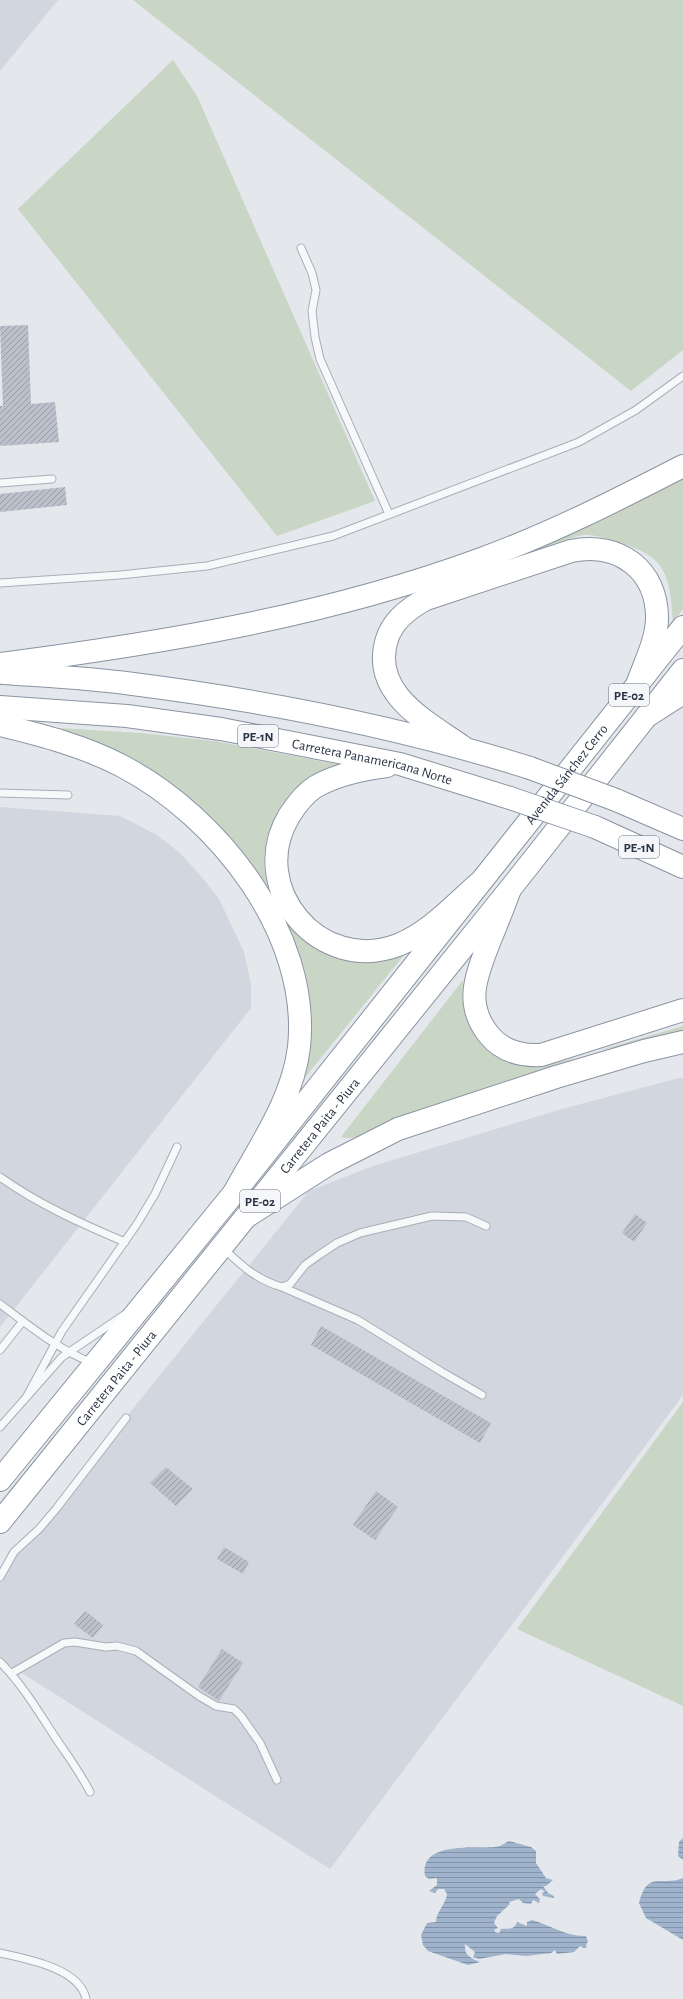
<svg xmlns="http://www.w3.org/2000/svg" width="683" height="1999" viewBox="0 0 683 1999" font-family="'Alegreya Sans',sans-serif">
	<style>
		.built { fill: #d2d6de }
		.grass { fill: #c9d6c5 }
		.water { fill: url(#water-rules) }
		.building { fill: url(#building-hatch) }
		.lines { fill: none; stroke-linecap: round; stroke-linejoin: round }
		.service-casing { stroke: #a9aeb7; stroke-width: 9 }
		.trunk-casing { stroke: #8b94a3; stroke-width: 24 }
		.motorway-casing { stroke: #8b94a3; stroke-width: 24 }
		.service { stroke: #f7f8fa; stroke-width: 7 }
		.trunk { stroke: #fff; stroke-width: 22 }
		.motorway { stroke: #fff; stroke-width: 22 }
		.motorway-bridge-casing { stroke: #8b94a3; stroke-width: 24; stroke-linecap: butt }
		.motorway-bridge { stroke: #fff; stroke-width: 22 }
		.labels { text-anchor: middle; stroke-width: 3.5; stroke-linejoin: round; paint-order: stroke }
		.shield { fill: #f4f6f9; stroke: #676e7b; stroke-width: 1 }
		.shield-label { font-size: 13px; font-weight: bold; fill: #2b3445 }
		.street-label { font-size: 14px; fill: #2b3445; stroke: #f4f6f9 }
	</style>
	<defs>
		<pattern id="water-rules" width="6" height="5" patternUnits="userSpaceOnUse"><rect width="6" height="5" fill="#9fb4cc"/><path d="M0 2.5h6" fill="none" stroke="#8293a7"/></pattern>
		<pattern id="building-hatch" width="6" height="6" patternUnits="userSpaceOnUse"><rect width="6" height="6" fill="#bbc0ca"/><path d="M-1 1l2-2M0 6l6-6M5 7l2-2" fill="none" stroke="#989da6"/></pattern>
	</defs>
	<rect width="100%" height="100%" fill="#e4e7ec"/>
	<g class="built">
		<polygon points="0,0 58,0 0,71"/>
		<polygon points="0,807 120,816 157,835 180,853 201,876 219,899 244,952 251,984 251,1008 0,1327"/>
		<polygon points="679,1078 683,1078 683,1395 330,1869 0,1659 0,1573 309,1191 373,1166 562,1109"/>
	</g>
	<g class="grass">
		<polygon points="133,0 683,0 683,350 631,391"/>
		<polygon points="173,60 197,96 375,501 277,536 18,209"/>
		<path d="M 683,473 L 683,609 L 673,622 C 670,574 666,555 616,542 C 607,539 592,534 583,535 C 568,538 552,545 536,550 Z"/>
		<path d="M 44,727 L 140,733 L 214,741 L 346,766 C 333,772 309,779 298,787 C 276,805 264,836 264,863 C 264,873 267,884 268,894 L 220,832 Z"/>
		<path d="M 283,920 C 309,944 338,966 376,961 C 386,960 398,954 408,950 L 299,1085 L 307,1059 L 310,1033 L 309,992 L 305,971 Z"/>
		<path d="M 463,980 C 460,1016 468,1034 498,1053 C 510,1061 520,1067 535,1066 C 548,1066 562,1061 575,1058 C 518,1084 456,1096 399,1120 C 384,1126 356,1142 341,1137 Z"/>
		<polygon points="683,1026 683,1035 600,1050"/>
		<polygon points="683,1402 683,1706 517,1629"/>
	</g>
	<g class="water">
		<polygon points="683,1838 683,1860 678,1856 679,1842"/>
		<path d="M 509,1841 L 531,1847 L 536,1851 L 536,1863 L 546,1878 L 553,1880 L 546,1886 L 543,1886 L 548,1893 L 554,1896 L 554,1898 L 543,1896 L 542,1893 L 545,1892 L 541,1889 L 535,1894 L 540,1899 L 539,1903 L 533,1900 L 531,1904 L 523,1903 L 519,1899 L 509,1902 L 510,1904 L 497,1916 L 494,1923 L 498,1928 L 494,1930 L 495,1932 L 499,1933 L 501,1929 C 507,1928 514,1931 517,1922 L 527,1926 L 527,1922 L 532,1920 C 550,1925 567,1937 586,1936 L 588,1942 L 586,1944 L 587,1947 L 584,1948 L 580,1946 L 574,1952 L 557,1954 L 555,1950 L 551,1953 L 526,1956 L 506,1954 L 479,1959 L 473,1957 L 475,1952 L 465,1944 C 464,1956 471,1958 480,1962 L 468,1965 L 428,1951 L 423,1945 L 421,1935 L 427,1923 L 436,1922 C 436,1912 446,1904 447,1894 L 444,1889 L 438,1889 L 435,1893 L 429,1891 L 437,1885 L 437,1878 L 429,1879 L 425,1876 C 419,1841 474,1849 495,1847 C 500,1847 505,1843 509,1841 Z"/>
		<path d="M 683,1878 L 683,1940 L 646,1918 L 639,1903 C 647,1869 663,1887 683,1878 Z"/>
	</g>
	<g class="building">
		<polygon points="28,325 31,404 55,402 59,442 0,446 0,406 3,406 0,326"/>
		<polygon points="65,487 67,505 0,512 0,494"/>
		<polygon points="635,1214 647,1223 634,1242 622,1233"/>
		<polygon points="321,1326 491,1423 480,1443 311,1345"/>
		<polygon points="166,1467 193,1489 176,1506 150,1483"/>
		<polygon points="376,1491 398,1507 375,1540 353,1525"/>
		<polygon points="224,1547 249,1562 243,1574 217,1559"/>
		<polygon points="85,1611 103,1625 93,1638 74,1624"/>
		<polygon points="222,1649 243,1663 219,1701 198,1687"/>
	</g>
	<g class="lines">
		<defs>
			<g id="service">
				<polyline points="301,248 312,273 316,290 312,311 315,337 320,359 389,514"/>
				<polyline points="0,483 52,479"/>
				<polyline points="0,583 120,575 207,566 333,536 579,442 636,410 683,376"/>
				<polyline points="0,793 68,795"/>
				<path d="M 0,1177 C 38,1204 82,1224 125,1242"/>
				<path d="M 224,1249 C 242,1266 257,1280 282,1287 L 290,1284 L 305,1265 L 319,1255 L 337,1243 L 360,1233 L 432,1216 L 466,1217 L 486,1226"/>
				<polyline points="282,1287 358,1320 442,1372 482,1395"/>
				<path d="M 0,1304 C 31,1327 56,1348 92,1363"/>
				<polyline points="0,1350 23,1321"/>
				<polyline points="27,1396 62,1331 137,1224 155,1194 177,1147"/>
				<polyline points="0,1427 62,1357 124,1315"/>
				<polyline points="0,1577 14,1552 39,1529 56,1509 126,1418"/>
				<path d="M 0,1662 C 22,1684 38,1711 55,1737 C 67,1755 80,1772 90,1792"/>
				<polyline points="12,1673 64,1643 75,1642 106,1647 117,1646 136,1651 199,1696 216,1706 234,1709 241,1716 260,1743 277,1780"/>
				<path d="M 0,1953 C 26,1959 80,1968 86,1999"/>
			</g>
			<g id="trunk">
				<path id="s1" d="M 0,1480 L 234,1193 L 683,627"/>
				<path id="s2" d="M 0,1522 L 510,889 L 683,670"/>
			</g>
			<g id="motorway">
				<path d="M 0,664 C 163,643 326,616 481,559 C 550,534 617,500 683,466"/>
				<path d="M 3,673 C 46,676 90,678 133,684 C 267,701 400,727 530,768"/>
				<path id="s3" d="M 0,707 L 127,716 L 221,729 L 400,764 L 510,798"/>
				<polyline points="647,716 683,693"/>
				<path d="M 0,725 C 41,735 84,746 122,766 C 218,816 311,934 299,1047 C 293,1100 258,1148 234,1193"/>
				<path d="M 463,747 C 426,721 370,693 387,639 C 393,620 409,608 426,599 L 571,551 C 619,541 658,570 657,620 C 656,641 645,663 638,682"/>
				<path d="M 387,766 C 363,769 337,774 315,787 C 304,794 296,805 289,816 C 246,888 320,975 398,945 C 429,933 455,904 479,883"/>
				<polyline points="616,800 683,829"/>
				<polyline points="595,827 683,867"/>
				<path d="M 510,889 C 504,906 497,923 490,940 C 477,974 463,1003 489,1035 C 502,1051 521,1056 541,1055 L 683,1010"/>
				<polyline points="249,1215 329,1164 398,1129 556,1077 644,1051 683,1042"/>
			</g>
		</defs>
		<use href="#service" class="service-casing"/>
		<use href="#trunk" class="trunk-casing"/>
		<use href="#motorway" class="motorway-casing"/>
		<use href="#service" class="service"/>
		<use href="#trunk" class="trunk"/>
		<use href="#motorway" class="motorway"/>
		<defs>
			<g id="motorway-bridge">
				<polyline points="530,768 616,800"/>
				<polyline points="510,798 595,827"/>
			</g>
		</defs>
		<use href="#motorway-bridge" class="motorway-bridge-casing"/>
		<use href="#motorway-bridge" class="motorway-bridge"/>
	</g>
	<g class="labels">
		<g class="shield">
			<rect x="609" y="684" width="40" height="22" rx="3"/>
			<rect x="238" y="725" width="40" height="22" rx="3"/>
			<rect x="619" y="836" width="40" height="22" rx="3"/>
			<rect x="240" y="1190" width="40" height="22" rx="3"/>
		</g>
		<g class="shield-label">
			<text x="629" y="700">PE-02</text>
			<text x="258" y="741">PE-1N</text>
			<text x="639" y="852">PE-1N</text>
			<text x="260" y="1206">PE-02</text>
		</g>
		<g class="street-label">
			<text dy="5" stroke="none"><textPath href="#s3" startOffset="377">Carretera Panamericana Norte</textPath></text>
			<text dy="5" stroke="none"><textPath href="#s1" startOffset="905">Avenida Sánchez Cerro</textPath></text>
			<text dy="5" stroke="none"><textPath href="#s2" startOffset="509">Carretera Paita - Piura</textPath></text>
			<text dy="5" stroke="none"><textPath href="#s2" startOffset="185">Carretera Paita - Piura</textPath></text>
		</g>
	</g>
</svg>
